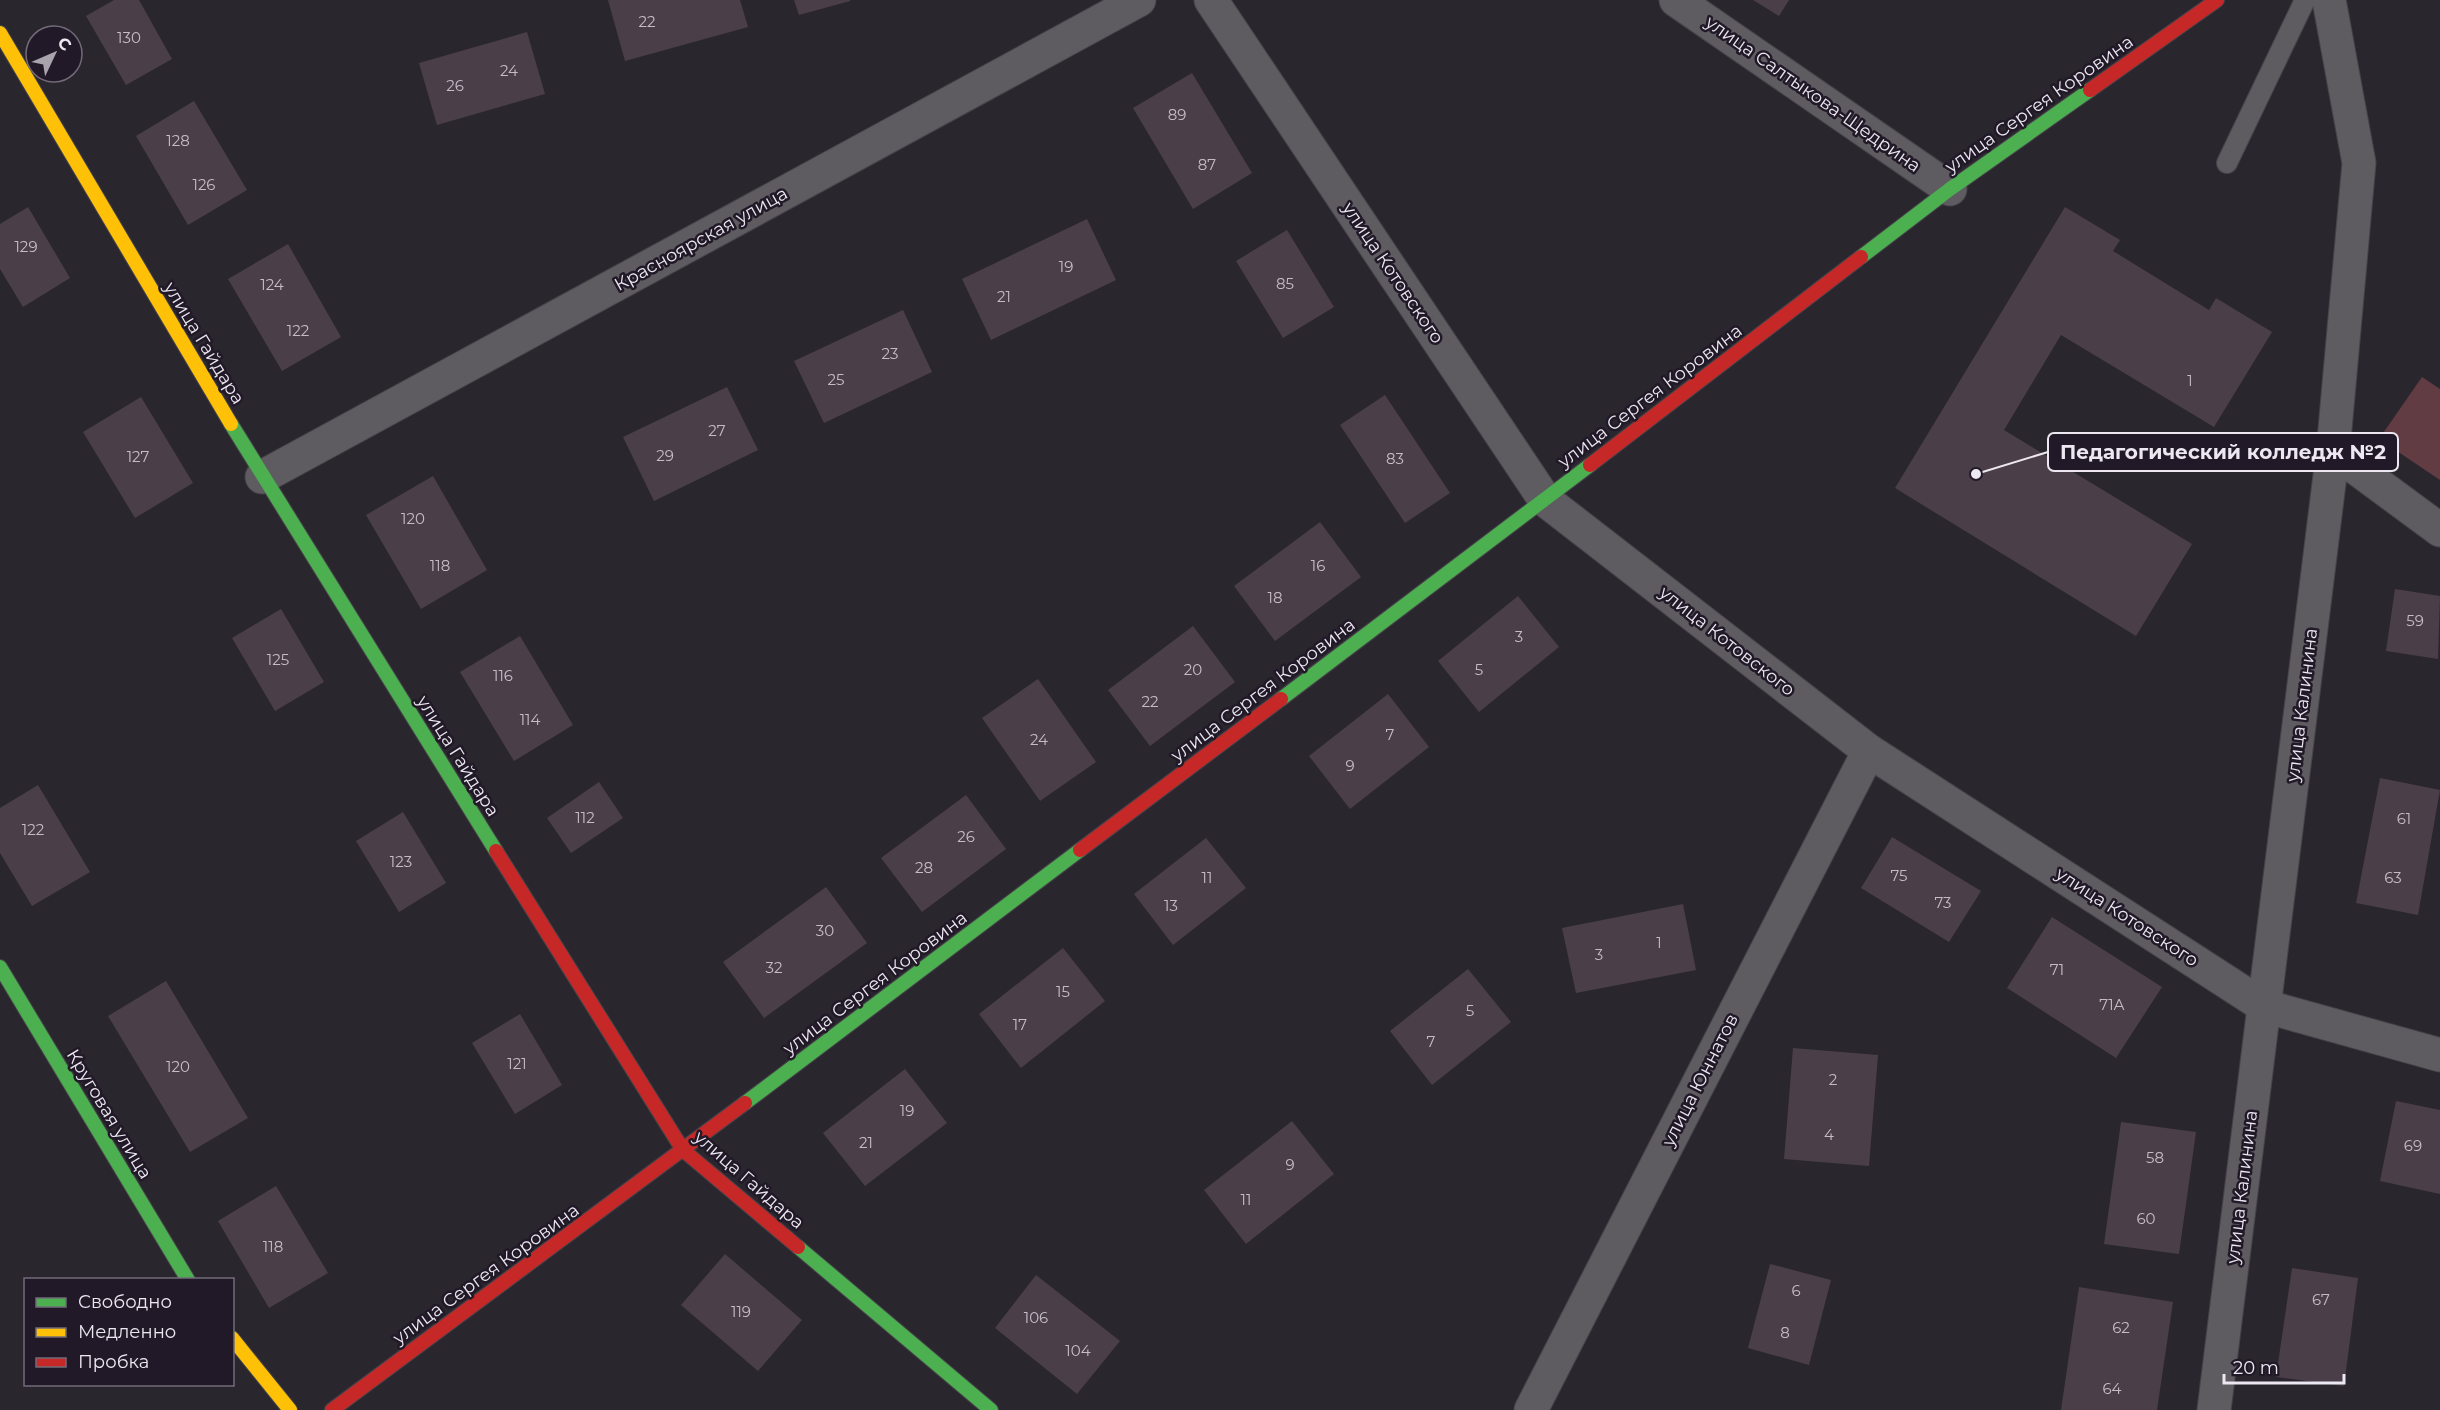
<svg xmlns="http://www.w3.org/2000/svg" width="2440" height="1410" viewBox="0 0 2440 1410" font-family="Montserrat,sans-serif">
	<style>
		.green { fill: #613c43 }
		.building { fill: #4a3e49 }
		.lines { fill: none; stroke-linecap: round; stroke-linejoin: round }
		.lane-casing { stroke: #46434a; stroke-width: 22 }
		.street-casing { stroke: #46434a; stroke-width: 35 }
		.fast-casing { stroke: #46434a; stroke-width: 16 }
		.slow-casing { stroke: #46434a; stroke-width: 16 }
		.jam-casing { stroke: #46434a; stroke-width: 16 }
		.lane { stroke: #5e5b61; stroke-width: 20 }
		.street { stroke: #5e5b61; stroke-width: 33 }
		.fast { stroke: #4caf50; stroke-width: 14 }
		.slow { stroke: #ffc107; stroke-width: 14 }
		.jam { stroke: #c62828; stroke-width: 14 }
		.labels { text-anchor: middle; stroke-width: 5; stroke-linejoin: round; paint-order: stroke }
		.number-label { font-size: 15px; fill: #c4bdc7 }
		.street-label { font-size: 18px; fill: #ece7f1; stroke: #211927 }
		.leader { fill: none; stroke: #ece7f1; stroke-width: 2 }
		.callout-dot { fill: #ece7f1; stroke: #211927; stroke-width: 2 }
		.callout { fill: #211927; stroke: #ece7f1; stroke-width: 2 }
		.callout-label { font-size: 20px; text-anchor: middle; font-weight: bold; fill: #ece7f1 }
	</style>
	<rect width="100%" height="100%" fill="#2a262e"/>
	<polygon class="green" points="2422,377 2440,389 2440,480 2379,439"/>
	<g class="building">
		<polygon points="114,0 139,0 172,59 126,85 86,16"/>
		<polygon points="608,0 740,0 748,27 625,61"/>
		<polygon points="794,0 850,0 850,1 799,15"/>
		<polygon points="1753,0 1789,0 1779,16"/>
		<polygon points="527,32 545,94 437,125 419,63"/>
		<polygon points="1192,73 1252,173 1193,209 1133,108"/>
		<polygon points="194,101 247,190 188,225 136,136"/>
		<polygon points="28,207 70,278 23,307 0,269 0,224"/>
		<polygon points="2065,207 2120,240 2113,251 2209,310 2216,298 2272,332 2214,427 2061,335 2004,430 2192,544 2136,636 1895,488"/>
		<polygon points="1087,219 1116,280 991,340 962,279"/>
		<polygon points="1287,230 1334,307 1283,338 1236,261"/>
		<polygon points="288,244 341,337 282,371 228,279"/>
		<polygon points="903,310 932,372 824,423 794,361"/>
		<polygon points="727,387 758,450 654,501 623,437"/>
		<polygon points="1385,395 1450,493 1405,523 1340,425"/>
		<polygon points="141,397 193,483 135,518 83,432"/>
		<polygon points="433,476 487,570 421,609 366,515"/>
		<polygon points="1320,522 1361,577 1275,641 1234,586"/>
		<polygon points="2395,589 2440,596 2438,659 2386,651"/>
		<polygon points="1518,596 1559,647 1479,712 1438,661"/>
		<polygon points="281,609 324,682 275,711 232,638"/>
		<polygon points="1193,626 1235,682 1150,746 1108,690"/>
		<polygon points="520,636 573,725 514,761 460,672"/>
		<polygon points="1038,679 1096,762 1040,801 982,718"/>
		<polygon points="1388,694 1429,747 1350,809 1309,756"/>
		<polygon points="2380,778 2440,790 2418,915 2356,903"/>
		<polygon points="599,782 623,818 571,853 547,818"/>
		<polygon points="38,785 90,872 32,906 0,853 0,808"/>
		<polygon points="966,795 1006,849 922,912 881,858"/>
		<polygon points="403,812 446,883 399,912 356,841"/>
		<polygon points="1892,837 1981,891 1949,942 1861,888"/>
		<polygon points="1206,838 1246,888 1173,945 1134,894"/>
		<polygon points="826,887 867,943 764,1018 723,962"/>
		<polygon points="1683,904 1696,970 1576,993 1562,928"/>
		<polygon points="2052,917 2162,987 2116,1058 2007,988"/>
		<polygon points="1063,948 1105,1001 1021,1068 979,1014"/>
		<polygon points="1468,969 1511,1022 1432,1085 1390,1031"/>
		<polygon points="166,981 248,1118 190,1152 108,1016"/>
		<polygon points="520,1014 562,1085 515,1114 472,1043"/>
		<polygon points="1793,1048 1878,1055 1869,1166 1784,1159"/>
		<polygon points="905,1069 947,1123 865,1186 823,1133"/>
		<polygon points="2396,1101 2440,1110 2440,1194 2380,1181"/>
		<polygon points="1292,1121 1334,1174 1246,1244 1204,1190"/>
		<polygon points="2121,1122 2196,1132 2179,1254 2104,1244"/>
		<polygon points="276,1186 328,1273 269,1308 218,1221"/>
		<polygon points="725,1254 802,1320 758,1371 681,1305"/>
		<polygon points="1770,1264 1831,1280 1809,1365 1748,1348"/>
		<polygon points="2292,1268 2358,1278 2344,1386 2276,1377"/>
		<polygon points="1036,1275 1120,1341 1077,1394 995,1328"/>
		<polygon points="2079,1287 2173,1302 2157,1410 2061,1410"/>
	</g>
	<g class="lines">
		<defs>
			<polyline id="lane" points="2227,163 2305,0"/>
			<g id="street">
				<polyline points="1211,0 1545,500 1869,751 2264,1006 2440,1055"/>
				<polyline points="1676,0 1950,189"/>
				<polyline points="2333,451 2440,530"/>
				<polyline points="262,477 1139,0"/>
				<polyline points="1531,1410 1869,751"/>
				<polyline points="2214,1410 2333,451 2359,163 2329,0"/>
			</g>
			<g id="fast">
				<polyline points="1861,257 1950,189 2090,90"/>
				<polyline points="231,424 496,851"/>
				<polyline points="1281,699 1590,465"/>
				<polyline points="0,967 188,1280"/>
				<polyline points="745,1103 1080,850"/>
				<polyline points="798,1247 991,1410"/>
			</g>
			<g id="slow">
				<polyline points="0,33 231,424"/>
				<polyline points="232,1338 290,1410"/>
			</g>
			<g id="jam">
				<polyline points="2090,90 2217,0"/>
				<polyline points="1590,465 1861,257"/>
				<polyline points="1080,850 1281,699"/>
				<polyline points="496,851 683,1150 798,1247"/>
				<polyline points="332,1410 745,1103"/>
			</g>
		</defs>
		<use href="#lane" class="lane-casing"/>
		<use href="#street" class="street-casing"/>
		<use href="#fast" class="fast-casing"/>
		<use href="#slow" class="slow-casing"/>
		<use href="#jam" class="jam-casing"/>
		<use href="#lane" class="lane"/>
		<use href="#street" class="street"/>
		<use href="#fast" class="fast"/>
		<use href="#slow" class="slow"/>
		<use href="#jam" class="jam"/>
	</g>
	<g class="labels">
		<g class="number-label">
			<text x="647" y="27">22</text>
			<text x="129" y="43">130</text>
			<text x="509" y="76">24</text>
			<text x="455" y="91">26</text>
			<text x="1177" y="120">89</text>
			<text x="178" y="146">128</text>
			<text x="1207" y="170">87</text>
			<text x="204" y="190">126</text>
			<text x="26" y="252">129</text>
			<text x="1066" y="272">19</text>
			<text x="1285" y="289">85</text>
			<text x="272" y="290">124</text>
			<text x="1004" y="302">21</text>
			<text x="298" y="336">122</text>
			<text x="890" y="359">23</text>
			<text x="836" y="385">25</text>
			<text x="2190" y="386">1</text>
			<text x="717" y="436">27</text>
			<text x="665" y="461">29</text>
			<text x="138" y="462">127</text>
			<text x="1395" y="464">83</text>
			<text x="413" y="524">120</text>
			<text x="440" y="571">118</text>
			<text x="1318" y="571">16</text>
			<text x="1275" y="603">18</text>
			<text x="2415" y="626">59</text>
			<text x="1519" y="642">3</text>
			<text x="278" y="665">125</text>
			<text x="1193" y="675">20</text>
			<text x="1479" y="675">5</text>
			<text x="503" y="681">116</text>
			<text x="1150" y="707">22</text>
			<text x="530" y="725">114</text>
			<text x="1390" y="740">7</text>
			<text x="1039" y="745">24</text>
			<text x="1350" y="771">9</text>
			<text x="585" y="823">112</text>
			<text x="2404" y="824">61</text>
			<text x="33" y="835">122</text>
			<text x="966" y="842">26</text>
			<text x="401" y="867">123</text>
			<text x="924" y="873">28</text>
			<text x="1899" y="881">75</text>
			<text x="1207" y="883">11</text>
			<text x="2393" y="883">63</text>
			<text x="1943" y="908">73</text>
			<text x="1171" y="911">13</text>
			<text x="825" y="936">30</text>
			<text x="1659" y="948">1</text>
			<text x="1599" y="960">3</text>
			<text x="774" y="973">32</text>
			<text x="2057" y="975">71</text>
			<text x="1063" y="997">15</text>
			<text x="2112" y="1010">71А</text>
			<text x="1470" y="1016">5</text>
			<text x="1020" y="1030">17</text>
			<text x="1431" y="1047">7</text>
			<text x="517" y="1069">121</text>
			<text x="178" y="1072">120</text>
			<text x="1833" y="1085">2</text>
			<text x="907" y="1116">19</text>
			<text x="1829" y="1140">4</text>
			<text x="866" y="1148">21</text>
			<text x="2413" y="1151">69</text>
			<text x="2155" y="1163">58</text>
			<text x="1290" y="1170">9</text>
			<text x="1246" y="1205">11</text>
			<text x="2146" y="1224">60</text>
			<text x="273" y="1252">118</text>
			<text x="1796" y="1296">6</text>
			<text x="2321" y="1305">67</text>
			<text x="741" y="1317">119</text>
			<text x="1036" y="1323">106</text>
			<text x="2121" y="1333">62</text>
			<text x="1785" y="1338">8</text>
			<text x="1078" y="1356">104</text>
			<text x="2112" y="1394">64</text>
		</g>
		<g class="street-label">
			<text transform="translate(1813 94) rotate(35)" y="6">улица Салтыкова-Щедрина</text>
			<text transform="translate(2039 104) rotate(-35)" y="6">улица Сергея Коровина</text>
			<text transform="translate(701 239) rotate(-29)" y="6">Красноярская улица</text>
			<text transform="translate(1393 273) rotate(56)" y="6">улица Котовского</text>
			<text transform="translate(204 343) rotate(59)" y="6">улица Гайдара</text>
			<text transform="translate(1650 396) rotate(-37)" y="6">улица Сергея Коровина</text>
			<text transform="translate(1727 641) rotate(38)" y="6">улица Котовского</text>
			<text transform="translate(1263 690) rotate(-37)" y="6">улица Сергея Коровина</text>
			<text transform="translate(2302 705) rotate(-83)" y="6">улица Калинина</text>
			<text transform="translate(458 756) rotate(58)" y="6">улица Гайдара</text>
			<text transform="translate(2127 917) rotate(33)" y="6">улица Котовского</text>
			<text transform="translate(875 983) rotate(-37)" y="6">улица Сергея Коровина</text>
			<text transform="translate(1700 1080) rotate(-63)" y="6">улица Юннатов</text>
			<text transform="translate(109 1114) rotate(59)" y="6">Круговая улица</text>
			<text transform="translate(749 1180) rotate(41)" y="6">улица Гайдара</text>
			<text transform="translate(2242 1187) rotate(-83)" y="6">улица Калинина</text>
			<text transform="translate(486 1274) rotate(-36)" y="6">улица Сергея Коровина</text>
		</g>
	</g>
	<path class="leader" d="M1976 474L2048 452"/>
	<circle class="callout-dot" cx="1976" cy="474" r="6"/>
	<rect class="callout" x="2048" y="433" width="350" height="38" rx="6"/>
	<g class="callout-label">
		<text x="2223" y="459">Педагогический колледж №2</text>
	</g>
	<rect x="24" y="1278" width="210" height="108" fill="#211927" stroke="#726b78" stroke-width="1.5"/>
	<rect x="36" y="1298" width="30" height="9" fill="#4caf50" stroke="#726b78" stroke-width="1.5"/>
	<text x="78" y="1308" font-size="18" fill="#ece7f1">Свободно</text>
	<rect x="36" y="1328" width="30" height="9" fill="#ffc107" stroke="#726b78" stroke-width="1.5"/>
	<text x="78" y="1338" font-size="18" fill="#ece7f1">Медленно</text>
	<rect x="36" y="1358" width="30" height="9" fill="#c62828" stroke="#726b78" stroke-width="1.5"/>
	<text x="78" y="1368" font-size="18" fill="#ece7f1">Пробка</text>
	<g transform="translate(54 54) rotate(46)"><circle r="28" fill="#211927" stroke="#726b78" stroke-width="1.5"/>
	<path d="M0-4.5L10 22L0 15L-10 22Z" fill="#a8a3ad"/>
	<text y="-9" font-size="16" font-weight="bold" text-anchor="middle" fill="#ece7f1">С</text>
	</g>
	<path d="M2224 1374v9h120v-9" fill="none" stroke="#ece7f1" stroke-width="3"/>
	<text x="2233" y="1374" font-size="18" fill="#ece7f1" stroke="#211927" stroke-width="4.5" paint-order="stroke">20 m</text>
</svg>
